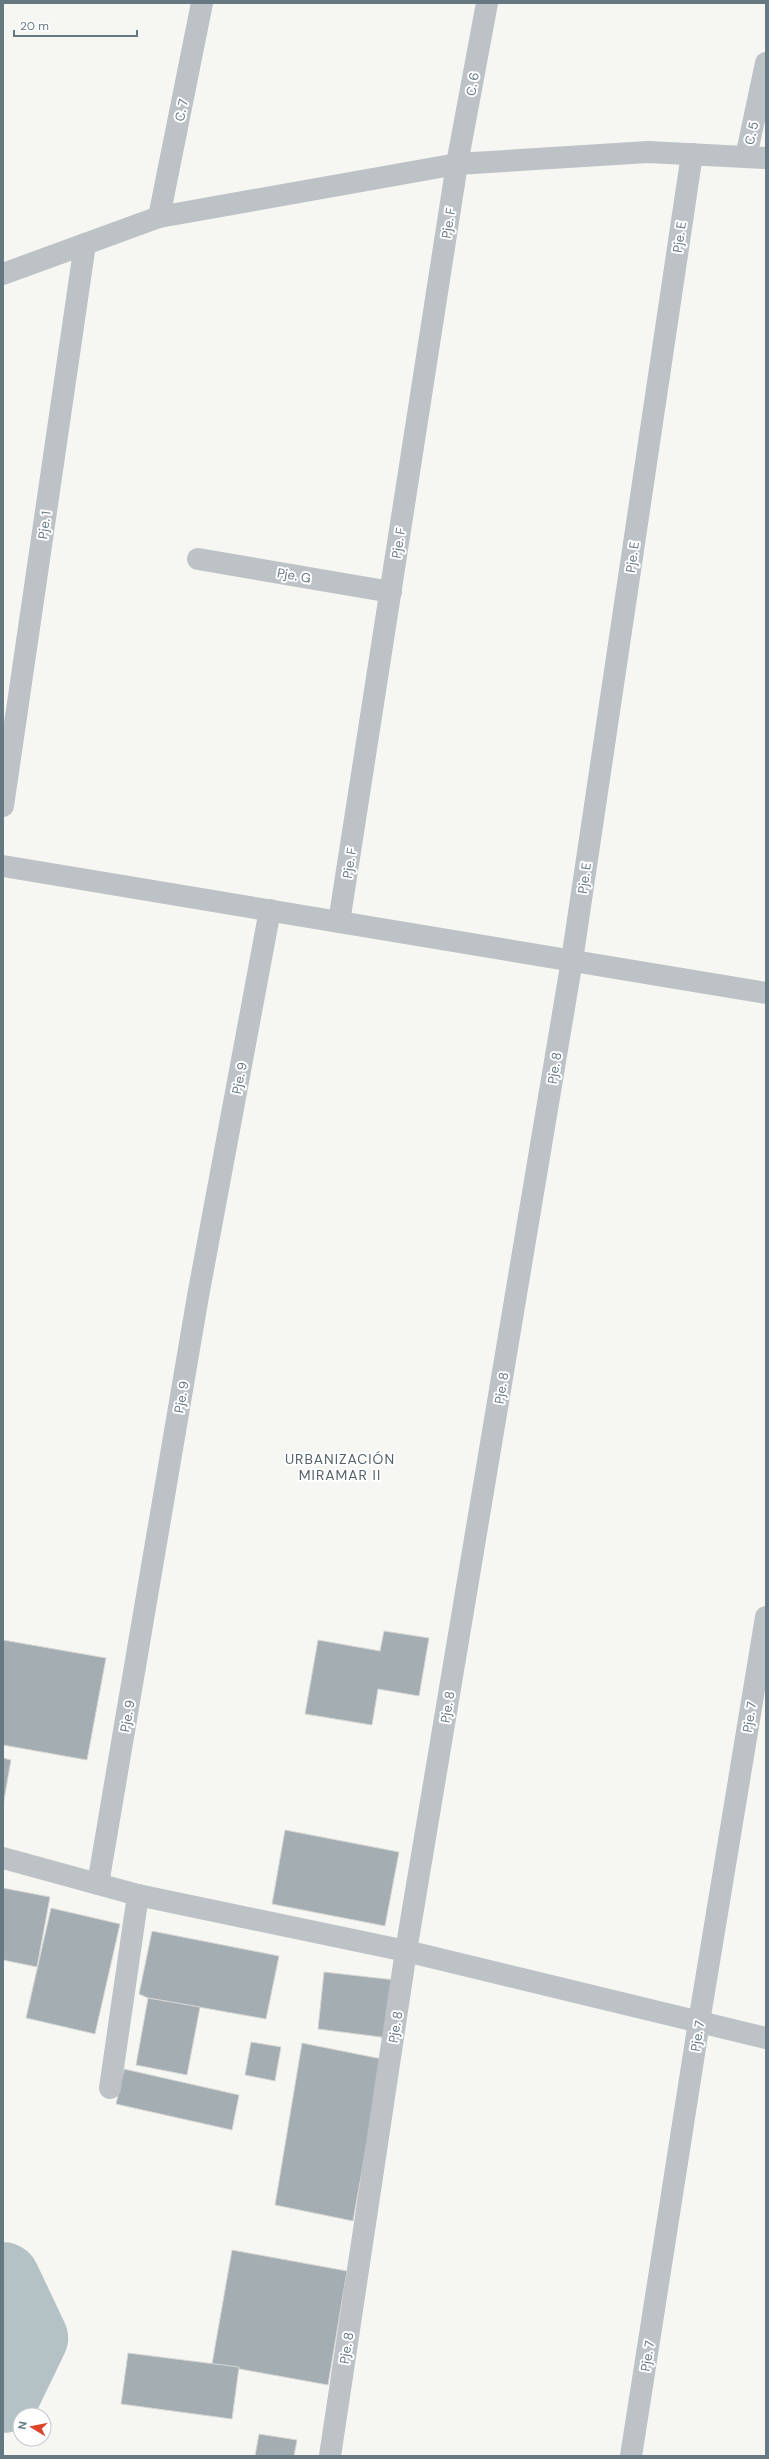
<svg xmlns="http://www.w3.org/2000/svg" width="769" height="2459" viewBox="0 0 769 2459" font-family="'DM Sans',sans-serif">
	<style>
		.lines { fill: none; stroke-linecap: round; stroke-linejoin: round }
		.river { stroke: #b4c2c5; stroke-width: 74 }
		.building { fill: #a4aeb2; stroke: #d7d7d5 }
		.minor { stroke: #bcc2c5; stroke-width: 22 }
		.labels { text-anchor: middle; stroke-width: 4; stroke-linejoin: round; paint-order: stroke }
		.street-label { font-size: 13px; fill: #667983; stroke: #fff }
		.neighbourhood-label { font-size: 14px; letter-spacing: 1px; fill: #546168; stroke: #fff }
	</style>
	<rect width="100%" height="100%" fill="#f6f6f3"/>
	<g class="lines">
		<polyline class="river" points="3,2279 31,2338 3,2396"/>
	</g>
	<g class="building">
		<polygon points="384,1631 429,1638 419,1696 378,1689 372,1725 305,1714 318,1640 380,1651"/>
		<polygon points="3,1640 106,1658 87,1760 3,1745"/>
		<polygon points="3,1758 11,1760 3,1806"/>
		<polygon points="285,1830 399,1852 385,1926 272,1904"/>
		<polygon points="3,1888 50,1897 37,1967 3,1960"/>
		<polygon points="51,1908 120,1924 95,2034 26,2018"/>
		<polygon points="152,1931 279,1956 266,2019 148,1998 139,1994"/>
		<polygon points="324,1972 395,1980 388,2038 318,2029"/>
		<polygon points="148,1998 200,2007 187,2075 136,2065"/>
		<polygon points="251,2042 281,2047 275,2081 245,2075"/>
		<polygon points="302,2043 382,2059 353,2221 275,2205"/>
		<polygon points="124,2069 239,2095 232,2130 116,2104"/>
		<polygon points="232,2250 347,2271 328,2385 212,2364"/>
		<polygon points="128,2353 239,2367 232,2419 121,2404"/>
		<polygon points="259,2434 297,2440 294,2456 255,2456"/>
	</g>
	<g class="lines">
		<g class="minor">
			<polyline points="746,157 766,63"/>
			<polyline points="159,217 202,3"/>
			<polyline points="3,274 159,217 457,164 648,152 766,158"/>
			<polyline points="198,559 391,592"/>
			<polyline points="3,806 85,244"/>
			<polyline points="3,866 766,993"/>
			<polyline points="339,922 457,164 487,3"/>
			<polyline points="3,1858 138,1895 406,1951 766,2038"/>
			<polyline points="98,1884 198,1296 270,910"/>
			<polyline points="110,2088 138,1895"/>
			<polyline points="330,2456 406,1951 572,960 692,154"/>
			<polyline points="631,2456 699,2022 766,1617"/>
		</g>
	</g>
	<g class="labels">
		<g class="street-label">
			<text transform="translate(472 84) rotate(-80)" y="5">C. 6</text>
			<text transform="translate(181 110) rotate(-79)" y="5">C. 7</text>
			<text transform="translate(751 133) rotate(-78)" y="5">C. 5</text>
			<text transform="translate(448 223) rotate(-81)" y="5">Pje. F</text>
			<text transform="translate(679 237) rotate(-82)" y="5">Pje. E</text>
			<text transform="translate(44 525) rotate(-82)" y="5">Pje. 1</text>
			<text transform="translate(398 543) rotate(-81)" y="5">Pje. F</text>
			<text transform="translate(632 557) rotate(-82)" y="5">Pje. E</text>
			<text transform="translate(294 575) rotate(10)" y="5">Pje. G</text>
			<text transform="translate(349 863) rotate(-81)" y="5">Pje. F</text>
			<text transform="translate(584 878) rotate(-82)" y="5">Pje. E</text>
			<text transform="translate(554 1068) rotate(-81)" y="5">Pje. 8</text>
			<text transform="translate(239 1078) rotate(-79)" y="5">Pje. 9</text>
			<text transform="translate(501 1388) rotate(-81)" y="5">Pje. 8</text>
			<text transform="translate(181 1397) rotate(-80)" y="5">Pje. 9</text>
			<text transform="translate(447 1707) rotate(-81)" y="5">Pje. 8</text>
			<text transform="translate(127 1716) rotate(-80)" y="5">Pje. 9</text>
			<text transform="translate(749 1717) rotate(-81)" y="5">Pje. 7</text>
			<text transform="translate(395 2027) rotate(-81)" y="5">Pje. 8</text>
			<text transform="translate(697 2036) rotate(-81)" y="5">Pje. 7</text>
			<text transform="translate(346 2348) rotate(-81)" y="5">Pje. 8</text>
			<text transform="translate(647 2356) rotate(-81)" y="5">Pje. 7</text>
		</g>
		<g class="neighbourhood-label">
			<text x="340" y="1464">URBANIZACIÓN<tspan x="340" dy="16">MIRAMAR II</tspan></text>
		</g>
	</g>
	<rect width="769" height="2459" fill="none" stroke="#667983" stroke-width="8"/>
	<g transform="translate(32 2427) rotate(280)"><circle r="19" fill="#ffffff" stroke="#c2c9cd"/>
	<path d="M0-3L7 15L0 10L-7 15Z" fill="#dd442c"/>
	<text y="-6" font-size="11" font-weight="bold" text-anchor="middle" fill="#667983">N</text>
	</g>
	<path d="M14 30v6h123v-6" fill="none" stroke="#667983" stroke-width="2"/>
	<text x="20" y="30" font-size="12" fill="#667983" stroke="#ffffff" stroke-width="3" paint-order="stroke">20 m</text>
</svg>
